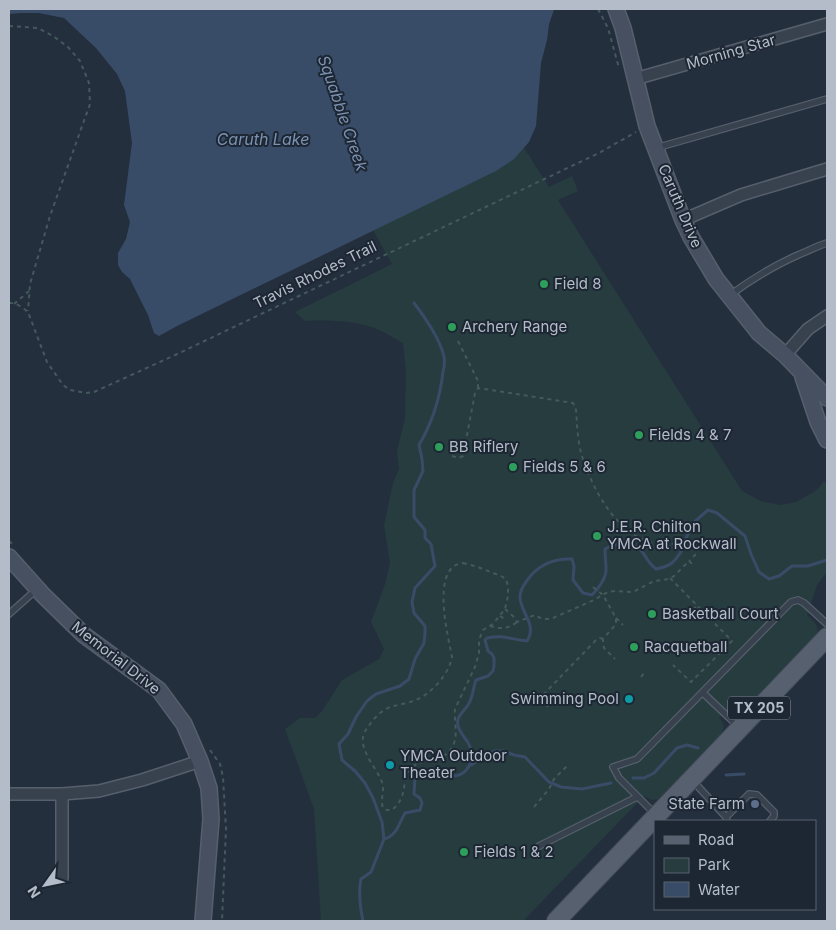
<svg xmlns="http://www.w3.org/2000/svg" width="836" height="930" viewBox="0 0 836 930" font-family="Inter,sans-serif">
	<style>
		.green { fill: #263c3f }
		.water { fill: #394c67 }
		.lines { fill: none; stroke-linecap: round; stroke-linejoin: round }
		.stream { stroke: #394c67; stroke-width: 3 }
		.lane-casing { stroke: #565f6c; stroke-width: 8 }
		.street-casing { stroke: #565f6c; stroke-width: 14 }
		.secondary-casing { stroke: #565f6c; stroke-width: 18 }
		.primary-casing { stroke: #414a57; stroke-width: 20 }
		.path { stroke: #44595c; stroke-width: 2; stroke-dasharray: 4 4; stroke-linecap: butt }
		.lane { stroke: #38414e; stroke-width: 5.5 }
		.street { stroke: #38414e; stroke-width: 11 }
		.secondary { stroke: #465061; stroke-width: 15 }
		.primary { stroke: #56606e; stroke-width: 18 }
		.leisure-dot { fill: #2e9e5b; stroke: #1d2633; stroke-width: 2 }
		.culture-dot { fill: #0f9aa8; stroke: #1d2633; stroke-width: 2 }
		.service-dot { fill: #5c6f8a; stroke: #1d2633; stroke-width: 2 }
		.labels { text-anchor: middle; stroke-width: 4; stroke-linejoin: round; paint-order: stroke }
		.shield { fill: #1d2633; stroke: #878f9c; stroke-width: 1 }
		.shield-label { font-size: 14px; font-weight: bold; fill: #b4bcc9 }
		.street-label { font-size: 15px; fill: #b4bcc9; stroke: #1d2633 }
		.poi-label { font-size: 15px; fill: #b4bcc9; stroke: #1d2633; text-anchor: start }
		.water-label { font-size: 16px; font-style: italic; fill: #7c92b1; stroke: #1d2633 }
	</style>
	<rect width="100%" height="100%" fill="#242f3e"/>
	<path class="green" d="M 519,140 L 549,187 L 572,176 L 578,191 L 558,200 L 742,491 L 761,501 L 781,505 L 796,502 L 817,490 L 824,481 L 827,485 L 827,572 L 817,585 L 807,615 C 813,621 821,626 816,635 L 743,712 L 737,714 L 727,710 L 719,718 C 725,724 725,728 721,734 L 659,799 L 652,800 L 644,796 L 523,921 L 321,921 L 314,809 L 285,729 L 300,718 L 315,718 L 322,711 L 342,680 L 379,659 L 384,649 L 371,622 L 385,584 L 390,563 L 384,525 L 393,483 L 399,469 L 397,451 L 405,418 L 406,372 L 403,343 C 395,339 387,333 379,330 C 355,320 329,320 305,321 L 295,312 L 392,264 L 373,230 Z"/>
	<polygon class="water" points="9,9 554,9 554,10 549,24 547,40 541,63 536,126 529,142 514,159 496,171 177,326 159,336 154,333 148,315 130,279 122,272 118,265 118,253 126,239 130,222 124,205 132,143 125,91 117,74 96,48 64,18 39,13 20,13 9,14"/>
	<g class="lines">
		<g class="stream">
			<polyline points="685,541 692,524 708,510 717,513 745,536 751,554 759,572 769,579 779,576 792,566 808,566 827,560"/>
			<polyline points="471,765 494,751 504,751 514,755 525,757 549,782 561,787 582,789 611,783"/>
			<polyline points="726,775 744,774"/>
			<polyline points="633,778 644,778 654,773 677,748 687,745 698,748"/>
			<path d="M 384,839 C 397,836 399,823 405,813 L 420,810 L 422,803 L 420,798 L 414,794 L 415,777 C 419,773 425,770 432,771 C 438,772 443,776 450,776 C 470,777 477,756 467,741 C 461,733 453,723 461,714 C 463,711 466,708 468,705 C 473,698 473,688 476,680 L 488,676 L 493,671 L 494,666 L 494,658 L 492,654 L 488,651 L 485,640 L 487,638 C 505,634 511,640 527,641 C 528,639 530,636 530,634 C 533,621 520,610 520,597 C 520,592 523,586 526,582 C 536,566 553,558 572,559 L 574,566 L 573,580 L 583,593 L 592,595 C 597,590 606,579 606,570 C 606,563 605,556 605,549 C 619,542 633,539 643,553 C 649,561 647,562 656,569 C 671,566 674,563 682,550"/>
			<path d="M 363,921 C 360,907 358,893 361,879 L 371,872 L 384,839 L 382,822 L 373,798 L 365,783 L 355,771 L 342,760 L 339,744 L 348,734 L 356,717 L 367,701 L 376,694 L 400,686 L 409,679 L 415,659 L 424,643 L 425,633 L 425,626 L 414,613 L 412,602 L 415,588 L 435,566 L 431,544 L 425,538 L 425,530 L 414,517 L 414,490 L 423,471 L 422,459 L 419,445 C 432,423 440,398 443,372 C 444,368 445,362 444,357 C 441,341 425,317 414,303"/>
		</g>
		<defs>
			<g id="lane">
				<polyline points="656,148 827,99"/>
				<path d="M 730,295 C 752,279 773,266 798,255 C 808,251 817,246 827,243"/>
				<polyline points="9,614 36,590"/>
				<polyline points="703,693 738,726"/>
				<polyline points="693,781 726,817 727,821"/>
				<polyline points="655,814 619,778 613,767 637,759 791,602 798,600 804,603 827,624"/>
				<polyline points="726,817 749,794 757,795 774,812 774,816 770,821"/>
				<polyline points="539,846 637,797"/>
			</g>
			<g id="street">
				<polyline points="635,79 827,24"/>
				<polyline points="683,220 741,195 827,169"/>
				<polyline points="785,355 808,329 827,316"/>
				<polyline points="9,794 62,794 99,791 142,780 200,761"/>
				<polyline points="62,878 62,794"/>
			</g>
			<g id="secondary">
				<polyline points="616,9 623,28 647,126 683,220 691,237 716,279 759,333 785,355 827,398"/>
				<polyline points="803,377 818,422 827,440"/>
				<polyline points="9,557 43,595 84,635 159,690 184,724 200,761 209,788 211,819 203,921"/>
			</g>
			<polyline id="primary" points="556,921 827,637"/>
		</defs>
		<use href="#lane" class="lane-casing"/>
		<use href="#street" class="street-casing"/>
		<use href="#secondary" class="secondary-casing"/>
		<use href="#primary" class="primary-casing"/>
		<g class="path">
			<polyline points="598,9 608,28 619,68"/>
			<polyline points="9,26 38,28 53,36 68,47 80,61 89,83 90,104 50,216 30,284 28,311"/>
			<path d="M 9,303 C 16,302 23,308 28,312 L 47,362 L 63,385 L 70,390 L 86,393 L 94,392 L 173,356 L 599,153 L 636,132"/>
			<polyline points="14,304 29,291"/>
			<polyline points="458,341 478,381 478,388"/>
			<path d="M 452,456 L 459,458 L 463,456 L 475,393 L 478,388 L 573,403 C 578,411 576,417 577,426 C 578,436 579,447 582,456 C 592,488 615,531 649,542 C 659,545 669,543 680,544 C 686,544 692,548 698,550 L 698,552 L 689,561"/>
			<polyline points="9,541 13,545"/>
			<path d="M 463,563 L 475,566 L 501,576 L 506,579 L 508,586 L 508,596 L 505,609 L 493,624 L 483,630 L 479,640 L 479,653 L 475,667 L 455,709 C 454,719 457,730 455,740 C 448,767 420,754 409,771 C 406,775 406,778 405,782 C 403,795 402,801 392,810 L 387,810 L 383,808 C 380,799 385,791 382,782 C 376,767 361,753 363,737 C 363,733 366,730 368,727 C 374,718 383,708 394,706 C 401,704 409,703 416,700 C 432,693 449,674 452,657 C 448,636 430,566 463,563 Z"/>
			<polyline points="670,578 732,641 691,682 673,665"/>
			<polyline points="593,587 603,595 616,618 616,624 603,639 603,643 604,648 615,659"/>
			<path d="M 505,609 L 513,616 L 517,622 L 535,615 C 541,619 546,620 553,618 L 594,600 L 608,592 L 615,591 L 633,592 L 654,581 L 669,579 L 674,576 L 689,561 L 693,565"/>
			<polyline points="688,611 695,618 691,622"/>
			<polyline points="686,613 689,610 696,617 700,613 693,605 695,603"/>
			<polyline points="500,616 505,619"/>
			<polyline points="616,618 623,625"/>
			<path d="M 490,626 C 500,629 508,629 517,622"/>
			<polyline points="641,677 644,673"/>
			<polyline points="547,707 551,701 544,694 596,640 600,638 603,639"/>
			<polyline points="210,750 220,764 223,777 226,829 222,921"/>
			<polyline points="534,807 549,789 554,779 568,765"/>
		</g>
		<use href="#lane" class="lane"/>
		<use href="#street" class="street"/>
		<use href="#secondary" class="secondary"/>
		<use href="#primary" class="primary"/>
	</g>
	<g class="leisure-dot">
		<circle cx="544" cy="284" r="5"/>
		<circle cx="452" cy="327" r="5"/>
		<circle cx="639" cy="435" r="5"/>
		<circle cx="439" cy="447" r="5"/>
		<circle cx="513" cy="467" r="5"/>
		<circle cx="597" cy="536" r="5"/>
		<circle cx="652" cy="614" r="5"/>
		<circle cx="634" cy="647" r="5"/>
		<circle cx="464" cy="852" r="5"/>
	</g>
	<g class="culture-dot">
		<circle cx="629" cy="699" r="5"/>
		<circle cx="390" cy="765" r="5"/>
	</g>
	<circle class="service-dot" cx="755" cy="804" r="5"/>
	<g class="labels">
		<rect class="shield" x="728" y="696.5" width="62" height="23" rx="4"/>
		<g class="shield-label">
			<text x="759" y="713">TX 205</text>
		</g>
		<g class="street-label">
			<text transform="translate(731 52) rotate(-16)" y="5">Morning Star</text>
			<text transform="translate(680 206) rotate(67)" y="5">Caruth Drive</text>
			<text transform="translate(315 275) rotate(-26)" y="5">Travis Rhodes Trail</text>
			<text transform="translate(116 658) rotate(38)" y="5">Memorial Drive</text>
		</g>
		<g class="poi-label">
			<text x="554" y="289">Field 8</text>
			<text x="462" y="332">Archery Range</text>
			<text x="649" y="440">Fields 4 &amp; 7</text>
			<text x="449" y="452">BB Riflery</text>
			<text x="523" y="472">Fields 5 &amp; 6</text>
			<text x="607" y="532">J.E.R. Chilton<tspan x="607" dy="17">YMCA at Rockwall</tspan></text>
			<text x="662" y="619">Basketball Court</text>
			<text x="644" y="652">Racquetball</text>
			<text x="619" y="704" text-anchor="end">Swimming Pool</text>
			<text x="400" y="761">YMCA Outdoor<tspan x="400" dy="17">Theater</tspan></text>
			<text x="745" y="809" text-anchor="end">State Farm</text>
			<text x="474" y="857">Fields 1 &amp; 2</text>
		</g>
		<g class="water-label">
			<text transform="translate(343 113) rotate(71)" y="6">Squabble Creek</text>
			<text x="263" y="145">Caruth Lake</text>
		</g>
	</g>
	<rect width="836" height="930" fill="none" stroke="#b4bcc9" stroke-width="20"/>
	<rect x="654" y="820" width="162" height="90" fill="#1d2633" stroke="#59626f"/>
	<rect x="664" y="836" width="25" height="8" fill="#56606e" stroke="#59626f"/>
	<text x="698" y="845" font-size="15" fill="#b4bcc9">Road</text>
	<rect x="664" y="858" width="25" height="15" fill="#263c3f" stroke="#59626f"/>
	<text x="698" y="870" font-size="15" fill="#b4bcc9">Park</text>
	<rect x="664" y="882" width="25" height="15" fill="#394c67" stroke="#59626f"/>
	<text x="698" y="895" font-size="15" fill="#b4bcc9">Water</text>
	<g transform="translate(45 885) rotate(237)" stroke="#1d2633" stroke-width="4" paint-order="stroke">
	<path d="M0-4L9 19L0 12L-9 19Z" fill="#b4bcc9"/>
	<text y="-8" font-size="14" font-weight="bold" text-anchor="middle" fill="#b4bcc9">N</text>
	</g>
</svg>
